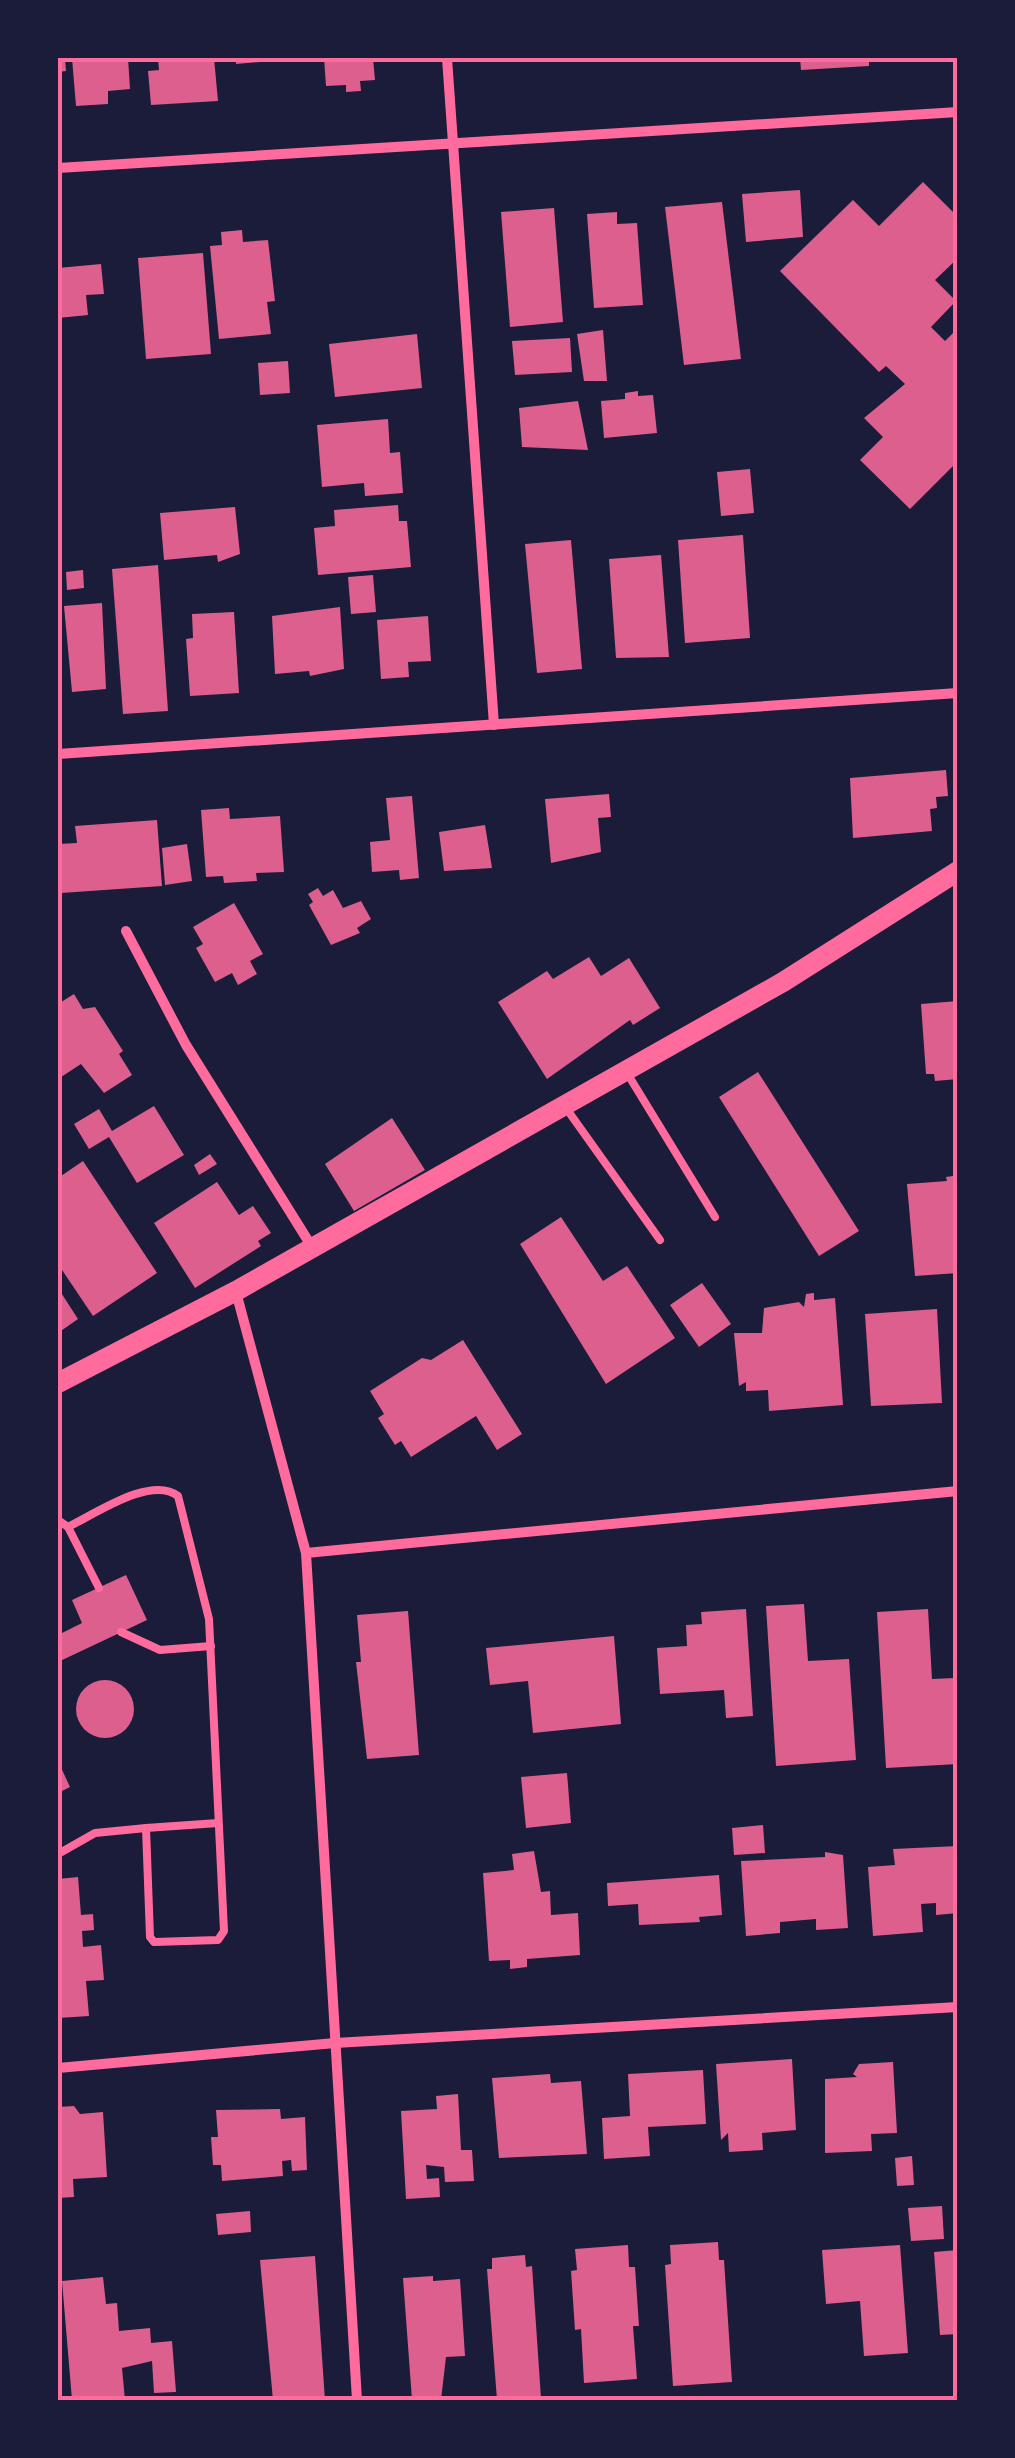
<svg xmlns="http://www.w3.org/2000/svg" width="1015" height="2458" viewBox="0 0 1015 2458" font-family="'DM Sans',sans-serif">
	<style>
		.building { fill: #dd5f8e }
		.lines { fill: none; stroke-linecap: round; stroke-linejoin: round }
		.service { stroke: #ff6b9d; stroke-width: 8 }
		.minor { stroke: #ff6b9d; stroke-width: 10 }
		.secondary { stroke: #ff6b9d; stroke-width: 20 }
		.neatline { fill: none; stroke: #ff6b9d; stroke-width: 4 }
	</style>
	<rect width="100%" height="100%" fill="#1b1b3a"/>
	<g class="building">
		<polygon points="58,58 65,58 66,71 58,72"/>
		<polygon points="72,58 128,58 130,89 108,91 108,104 76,106"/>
		<polygon points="158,58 214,58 218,101 151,105 148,71 159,70"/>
		<polygon points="236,58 285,58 285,60 236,64"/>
		<polygon points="324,58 373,58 375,80 360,81 361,91 346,92 346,85 326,86"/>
		<polygon points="800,58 869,58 869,66 801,70"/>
		<polygon points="923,182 958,217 958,258 935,280 956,301 931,327 945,341 958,328 958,461 910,509 860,460 883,437 864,418 905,384 886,366 879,372 780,271 853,200 879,226"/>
		<polygon points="800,190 803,237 746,242 742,194"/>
		<polygon points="722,202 741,359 684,365 665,207"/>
		<polygon points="554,208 563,322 510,327 501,212"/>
		<polygon points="617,212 617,224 637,223 643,305 594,308 587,214"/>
		<polygon points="242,230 243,242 268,240 275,301 267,302 271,334 219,339 210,246 222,245 221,232"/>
		<polygon points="203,253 211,354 146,359 138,258"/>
		<polygon points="101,264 104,294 86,295 88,315 58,318 58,268"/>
		<polygon points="603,330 607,381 584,381 577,334"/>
		<polygon points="417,334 422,388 335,397 329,344"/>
		<polygon points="570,338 572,372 515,375 512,341"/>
		<polygon points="288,361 290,393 260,395 258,363"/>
		<polygon points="638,391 638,396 653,395 657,433 604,438 601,401 625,399 625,393"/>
		<polygon points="578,401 588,450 522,447 519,408"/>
		<polygon points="388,419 390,453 400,452 403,493 365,496 364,483 322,487 317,425"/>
		<polygon points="750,469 754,513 721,516 717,472"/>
		<polygon points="398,505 399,521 407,521 411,567 318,575 314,528 335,526 334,510"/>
		<polygon points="235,507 240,554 218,562 217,555 164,560 160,513"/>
		<polygon points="743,535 750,638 685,643 678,540"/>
		<polygon points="571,540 582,669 537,673 525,544"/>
		<polygon points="661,555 669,657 616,658 609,559"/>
		<polygon points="158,565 168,711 123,714 112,569"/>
		<polygon points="83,570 84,588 67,590 66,572"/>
		<polygon points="373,575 376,612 351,614 348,577"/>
		<polygon points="102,603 106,689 72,692 64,606"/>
		<polygon points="340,607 344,669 310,676 309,671 275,674 272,616"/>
		<polygon points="234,612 239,693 190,696 186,639 193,638 192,614"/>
		<polygon points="428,616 431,661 408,662 409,677 381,679 377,620"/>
		<polygon points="946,770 948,796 936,797 937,808 930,809 932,831 853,838 850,778"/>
		<polygon points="609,794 611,817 598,818 601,852 551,863 545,799"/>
		<polygon points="412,796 419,878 400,880 399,870 372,872 370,842 390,840 386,798"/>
		<polygon points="229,808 230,819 280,816 284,872 256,873 257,881 224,883 223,876 206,877 201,810"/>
		<polygon points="157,820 162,886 61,893 58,844 77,843 75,826"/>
		<polygon points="485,825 492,868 444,871 439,832"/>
		<polygon points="187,844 192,881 165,885 162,848"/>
		<polygon points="318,888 323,896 333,890 343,908 361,901 371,919 357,928 360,933 331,945 309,905 313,902 308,894"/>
		<polygon points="234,903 263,954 250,961 257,974 238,985 232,973 215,982 196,948 203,944 193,927"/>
		<polygon points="589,957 601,976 629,958 660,1008 633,1025 630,1020 547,1079 498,1002 547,971 553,979"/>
		<polygon points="74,994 83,1009 95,1007 123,1051 119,1054 132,1075 104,1093 81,1064 58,1079 58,1004"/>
		<polygon points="958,1001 958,1079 935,1081 934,1074 926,1074 921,1004"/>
		<polygon points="758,1072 859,1231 819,1256 719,1097"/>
		<polygon points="154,1106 184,1155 137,1183 109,1137 89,1149 74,1124 99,1109 112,1131"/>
		<polygon points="392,1118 425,1170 354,1211 325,1164"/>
		<polygon points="210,1154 217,1164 199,1175 194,1165"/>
		<polygon points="83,1161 157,1273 93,1316 58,1264 58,1178"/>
		<polygon points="953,1176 958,1179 958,1273 915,1276 907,1184 947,1181 946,1177"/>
		<polygon points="217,1182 239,1215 253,1206 271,1233 258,1241 261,1246 195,1288 154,1223"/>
		<polygon points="561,1217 603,1281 627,1266 675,1338 606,1384 520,1244"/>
		<polygon points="702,1283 731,1324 699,1347 670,1305"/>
		<polygon points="58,1288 78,1319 58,1333"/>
		<polygon points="814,1293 814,1300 835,1298 843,1405 769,1411 768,1390 746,1391 746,1382 739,1386 734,1333 762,1333 764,1308 799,1302 804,1307 806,1294"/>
		<polygon points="937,1309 942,1403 871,1406 865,1314"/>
		<polygon points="463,1340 522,1434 497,1450 476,1416 411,1457 401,1441 395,1445 378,1418 384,1414 370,1391 422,1358 431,1360"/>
		<polygon points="126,1575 147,1620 58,1662 58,1635 82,1623 72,1600"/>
		<polygon points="804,1604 808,1661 849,1659 856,1760 776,1766 766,1606"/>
		<polygon points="746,1609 753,1716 726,1718 724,1690 660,1694 657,1648 687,1646 686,1625 702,1624 701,1612"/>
		<polygon points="928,1609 932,1679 955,1678 958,1764 886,1768 877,1612"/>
		<polygon points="408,1611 419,1755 367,1759 356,1662 361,1662 357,1615"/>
		<polygon points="614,1636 621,1724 533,1733 528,1681 490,1685 486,1648"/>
		<circle cx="105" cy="1709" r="29"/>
		<polygon points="58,1761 70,1787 58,1793"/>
		<polygon points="567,1773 571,1823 526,1828 521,1777"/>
		<polygon points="763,1825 765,1853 734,1855 732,1828"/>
		<polygon points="958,1846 958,1913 936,1915 936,1903 921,1904 923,1932 873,1936 868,1867 895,1865 893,1849"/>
		<polygon points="534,1851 541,1892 550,1891 551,1915 578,1913 580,1955 527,1959 527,1967 510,1969 510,1960 489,1961 483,1873 514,1870 512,1854"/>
		<polygon points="825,1852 843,1855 848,1928 816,1930 816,1919 780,1922 780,1933 746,1936 741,1861 825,1857"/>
		<polygon points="719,1875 722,1915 699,1917 700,1922 639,1925 638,1904 608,1906 607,1883"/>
		<polygon points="78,1877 81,1915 93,1914 94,1930 82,1931 83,1947 101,1945 104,1980 86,1981 89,2016 58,2018 58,1879"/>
		<polygon points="792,2059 796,2130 762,2133 763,2150 729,2152 728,2133 721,2140 716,2064"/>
		<polygon points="893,2062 897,2133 871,2134 872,2151 825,2153 825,2079 857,2077 853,2074 859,2064"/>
		<polygon points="703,2070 706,2124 648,2127 650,2156 604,2159 602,2118 630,2116 628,2074"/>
		<polygon points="550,2074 551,2083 581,2081 587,2154 499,2158 492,2078"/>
		<polygon points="458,2094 461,2150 472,2150 474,2181 445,2182 444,2167 426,2165 427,2179 439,2178 440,2197 406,2199 401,2111 437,2109 436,2096"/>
		<polygon points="74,2106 80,2114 103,2112 107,2177 73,2179 74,2197 58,2198 58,2107"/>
		<polygon points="280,2109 281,2119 305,2117 307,2170 292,2171 291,2160 282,2161 283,2176 222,2181 221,2165 213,2165 211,2137 218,2137 216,2110"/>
		<polygon points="912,2156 914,2185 897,2186 895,2158"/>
		<polygon points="942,2206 944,2239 911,2241 908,2208"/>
		<polygon points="250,2211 251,2232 218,2235 216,2214"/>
		<polygon points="718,2242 719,2260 724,2260 732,2382 673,2386 665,2265 671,2264 670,2245"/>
		<polygon points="628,2245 629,2267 635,2267 639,2326 633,2326 637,2379 584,2383 581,2329 575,2330 571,2271 577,2270 575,2249"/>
		<polygon points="900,2245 908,2353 864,2356 860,2301 826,2304 822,2250"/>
		<polygon points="958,2250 958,2334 940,2335 934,2252"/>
		<polygon points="525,2255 526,2267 532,2266 541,2398 497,2400 487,2269 492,2269 492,2258"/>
		<polygon points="315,2256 325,2400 273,2400 260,2260"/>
		<polygon points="433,2276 433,2281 460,2279 465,2356 446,2357 441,2400 412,2400 403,2278"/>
		<polygon points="103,2277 106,2304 117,2303 119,2331 150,2328 151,2343 172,2341 176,2392 154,2393 152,2361 122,2368 125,2400 72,2400 62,2281"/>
	</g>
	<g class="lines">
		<g class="service">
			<polyline points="627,1073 715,1217"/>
			<polyline points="566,1108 660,1240"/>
			<path d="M 58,1520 L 68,1527 C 95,1514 151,1475 178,1496 L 209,1619 L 224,1931 L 218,1940 L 154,1942 L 150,1937 L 146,1828 L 218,1823"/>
			<polyline points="68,1527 99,1588"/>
			<polyline points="121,1632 160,1650 211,1646"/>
			<polyline points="58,1854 95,1833 146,1828"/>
		</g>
		<g class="minor">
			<polyline points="447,58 494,725"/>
			<polyline points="58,168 958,112"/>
			<polyline points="58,754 958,693"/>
			<polyline points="126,931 186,1045 312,1247"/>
			<polyline points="236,1292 306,1553 357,2400"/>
			<polyline points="306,1553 958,1491"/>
			<polyline points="58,2068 335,2043 958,2007"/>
		</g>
		<polyline class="secondary" points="58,1383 236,1291 783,982 958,871"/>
	</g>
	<rect width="1015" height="2458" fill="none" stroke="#1b1b3a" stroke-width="120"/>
	<rect x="60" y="60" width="895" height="2338" class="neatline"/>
</svg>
